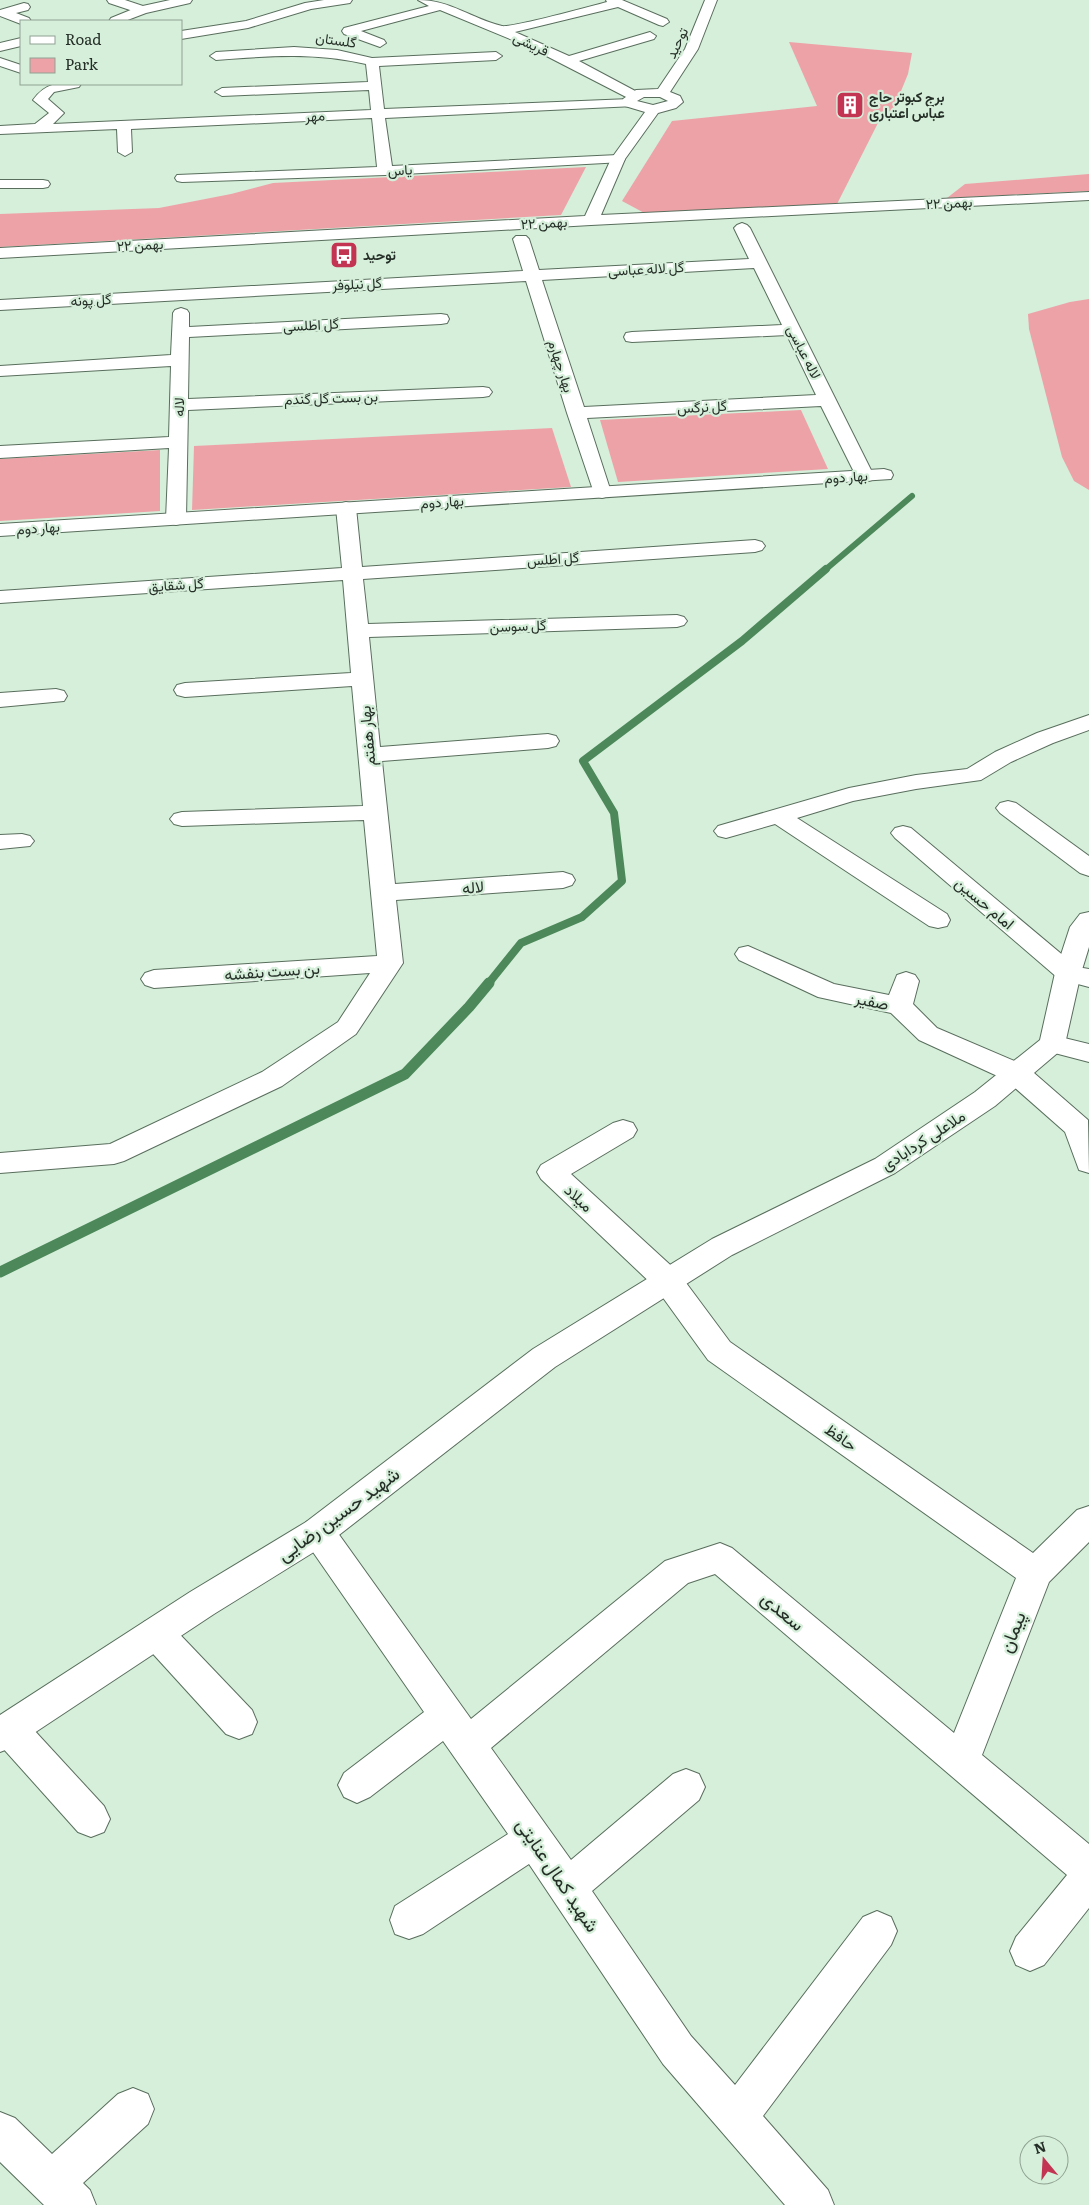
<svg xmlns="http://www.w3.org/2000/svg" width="1089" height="2205" viewBox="0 0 1089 2205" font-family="Literata,Vazirmatn,serif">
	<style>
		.green { fill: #eda2a8 }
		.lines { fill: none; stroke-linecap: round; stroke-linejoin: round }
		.stream-far2 { stroke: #4c8859; stroke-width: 6 }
		.stream-far1 { stroke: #4c8859; stroke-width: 8 }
		.stream { stroke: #4c8859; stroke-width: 11 }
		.street-casing { stroke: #596e5d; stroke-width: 2 }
		.secondary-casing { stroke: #596e5d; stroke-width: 2 }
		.street { fill: #fff; fill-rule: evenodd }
		.secondary { fill: #fff; fill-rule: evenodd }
		.labels { text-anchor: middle; stroke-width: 4.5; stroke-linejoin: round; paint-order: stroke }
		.far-street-label { font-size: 14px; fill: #252f27; stroke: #d6efda }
		.far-poi-label { font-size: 14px; font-weight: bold; fill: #252f27; stroke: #d6efda; text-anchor: start }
		.street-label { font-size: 16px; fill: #252f27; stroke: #d6efda }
		.near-street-label { font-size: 19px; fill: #252f27; stroke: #d6efda }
	</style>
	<rect width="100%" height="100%" fill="#d6efda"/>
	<g class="green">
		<polygon points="789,42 912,53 908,74 892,113 878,123 836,206 650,216 622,201 672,121 817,106"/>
		<polygon points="586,167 561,215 0,247 0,214 159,208 231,194 273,183"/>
		<polygon points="1089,174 1089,191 947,198 965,184"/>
		<polygon points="1089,299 1089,490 1074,481 1062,457 1029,329 1028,314 1070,302"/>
		<polygon points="801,410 828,469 618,482 600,420"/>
		<polygon points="552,428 571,487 192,510 194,446"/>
		<polygon points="160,450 160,511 0,521 0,459"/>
	</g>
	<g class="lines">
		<polyline class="stream-far2" points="825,570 912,496"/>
		<polyline class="stream-far1" points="488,984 521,943 582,917 622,881 614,813 583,761 742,641 826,569"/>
		<polyline class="stream" points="0,1272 405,1074 469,1007 489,983"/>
		<defs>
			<g id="street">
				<polygon points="107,0 125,0 146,7 148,10 142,14 109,3"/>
				<polygon points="324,0 352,0 350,3 311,9 248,28 181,39 181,31 246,21 305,3"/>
				<path d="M 418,0 C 451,0 472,19 502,26 C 511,28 592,6 607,2 L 606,0 L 622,0 L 667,19 L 669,22 L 663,26 L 659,25 L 618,7 L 515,32 L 569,56 L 650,32 L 656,36 L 654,39 L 579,61 L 639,93 L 641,96 L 634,100 L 637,103 L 635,106 L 385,118 L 392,166 L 618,155 L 625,159 L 623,162 L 385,175 L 182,182 L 177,181 L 175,178 L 177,175 L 377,167 L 372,118 L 131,129 L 132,152 L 125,156 L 118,152 L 117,129 L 0,134 L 0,126 L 35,124 L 49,113 L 33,100 C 47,81 59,83 81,84 L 79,87 L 54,92 L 48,99 L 64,113 L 53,124 L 371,110 L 369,90 L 222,96 L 215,92 L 222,88 L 368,82 L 366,64 C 313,52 269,56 216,60 L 210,56 L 216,52 L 294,47 L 337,50 L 372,58 L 496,52 L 502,56 L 496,60 L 379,66 L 384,109 L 630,99 L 527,46 L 440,10 L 361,31 L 384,40 L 386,43 L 380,47 L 344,34 L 342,31 L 344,28 L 429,6 Z"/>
				<polygon points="24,3 28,4 30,7 28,10 16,13 29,18 31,21 21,21 21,24 0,16 0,10"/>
				<polygon points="0,58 21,65 21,73 0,66"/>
				<polygon points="0,180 43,180 48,181 50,184 48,187 43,188 0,188"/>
				<path d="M 742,223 L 747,225 L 750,228 L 874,476 L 872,480 L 865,482 L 858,480 L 821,406 L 587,418 L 611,492 L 609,496 L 602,498 L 595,496 L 567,413 L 526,281 L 0,310 L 0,300 L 523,271 L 513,239 L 516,236 L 526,236 L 529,239 L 539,270 L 749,259 L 734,228 L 737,225 ZM 754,268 L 782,325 L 632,332 L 626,333 L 624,337 L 626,341 L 632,342 L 787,335 L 816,395 L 584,407 L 542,280 Z"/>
				<polygon points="181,308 187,310 189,313 189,327 441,314 447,315 449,319 447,323 441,324 189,337 188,399 483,387 489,388 492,392 489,396 483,397 188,410 186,519 183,523 176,525 169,523 166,519 169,448 0,458 0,446 169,437 171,366 0,376 0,366 171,355 173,313 175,310"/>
				<polygon points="346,502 353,504 356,508 362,567 755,540 762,542 765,546 762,550 755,552 363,579 368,624 677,615 684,617 687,621 684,625 677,627 369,637 380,747 548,734 556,736 559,741 556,746 548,748 382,761 395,884 563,872 572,875 575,880 572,885 563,888 396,900 403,963 356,1034 282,1086 124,1161 114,1164 0,1173 0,1153 110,1144 262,1072 338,1022 370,973 154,988 145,985 141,979 145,973 154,970 377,956 364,820 182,826 174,824 170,819 174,814 182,812 363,806 352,686 185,697 177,695 174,690 177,685 185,683 351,673 343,580 0,603 0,591 342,568 336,508 339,504"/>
				<polygon points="56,689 64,691 67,696 64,701 0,707 0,693"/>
				<polygon points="1089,715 1089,730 1053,743 1011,762 981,780 916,789 853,801 797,818 947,914 950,920 947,926 938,928 929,926 775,824 726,838 718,836 714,831 718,826 849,788 916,775 967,769 995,752 1037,733"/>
				<polygon points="1008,801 1016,803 1089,856 1089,876 1080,873 1000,813 996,808 1000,803"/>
				<polygon points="903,826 911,828 1077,967 1089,969 1089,987 1059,979 895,838 891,833 895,828"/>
				<polygon points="22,834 30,836 34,841 30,846 0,849 0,835"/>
				<polygon points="748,946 834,984 889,995 897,975 906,972 915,975 919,981 913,1004 937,1028 1026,1066 1088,1120 1089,1173 1079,1170 1065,1132 1006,1080 919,1040 891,1013 818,997 739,960 735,954 739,948"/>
				<polygon points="1052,1035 1089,1044 1089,1062 1043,1050 1039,1044 1043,1038"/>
				<polygon points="623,1120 633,1123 637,1130 633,1137 571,1174 678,1272 730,1342 1033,1553 1077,1510 1089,1506 1089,1542 1049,1582 982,1755 1089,1844 1089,1908 1044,1965 1030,1971 1016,1965 1010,1951 1016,1937 1067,1875 715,1574 688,1583 491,1748 571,1860 673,1774 686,1769 699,1774 705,1787 699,1800 592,1891 691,2036 735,2085 863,1917 877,1911 891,1917 897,1931 891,1945 763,2116 828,2190 834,2205 785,2205 663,2064 529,1864 423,1934 409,1939 395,1934 390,1920 395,1906 508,1834 443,1741 370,1797 357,1803 344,1797 338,1785 344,1773 424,1712 306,1542 301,1532 306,1522 318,1518 330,1522 471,1719 665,1561 720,1543 732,1548 954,1733 1016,1578 708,1360 656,1288 541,1179 537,1172 541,1165 613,1123"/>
				<polygon points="156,1617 168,1622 252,1710 257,1722 252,1734 239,1739 226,1734 144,1644 139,1633 144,1622"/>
				<polygon points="9,1712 22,1717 104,1806 110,1819 104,1832 91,1837 78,1832 0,1745 0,1716"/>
				<polygon points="133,2088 148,2094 154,2109 148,2124 83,2183 90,2190 96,2205 44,2205 0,2162 0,2112 15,2118 52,2154 118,2094"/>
			</g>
			<g id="secondary">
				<polygon points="170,0 192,0 190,3 146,13 125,21 109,21 111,18 138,7"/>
				<path d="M 705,0 L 717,0 L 698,49 L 670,92 L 680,96 L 683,102 L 676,108 L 658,113 L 625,159 L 601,215 L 1089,192 L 1089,200 L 591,225 L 0,258 L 0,248 L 585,216 L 611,159 L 645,112 L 625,106 L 623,99 L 636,90 L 658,89 L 685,49 ZM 644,97 L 660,97 L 668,101 L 653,105 L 637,101 Z"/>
				<polygon points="21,38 21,46 0,51 0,43"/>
				<polygon points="884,469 891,471 893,475 891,479 0,536 0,524"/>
				<polygon points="1089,912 1089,947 1081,973 1065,1044 1061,1050 995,1106 895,1173 732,1255 555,1367 330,1542 214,1614 13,1747 0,1752 0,1715 190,1592 306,1522 533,1349 712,1239 875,1159 975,1092 1040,1040 1055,973 1070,927 1080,914"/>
			</g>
		</defs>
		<use href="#street" class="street-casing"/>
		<use href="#secondary" class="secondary-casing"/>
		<use href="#street" class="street"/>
		<use href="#secondary" class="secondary"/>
	</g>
	<defs>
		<symbol id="building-square" viewBox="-11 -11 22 22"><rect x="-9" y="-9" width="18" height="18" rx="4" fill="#c33352" stroke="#d6efda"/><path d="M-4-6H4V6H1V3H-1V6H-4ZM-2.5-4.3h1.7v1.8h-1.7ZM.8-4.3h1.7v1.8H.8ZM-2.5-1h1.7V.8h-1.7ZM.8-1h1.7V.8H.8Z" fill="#fff"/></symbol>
		<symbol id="bus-square" viewBox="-11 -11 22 22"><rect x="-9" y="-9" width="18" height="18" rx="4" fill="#c33352" stroke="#d6efda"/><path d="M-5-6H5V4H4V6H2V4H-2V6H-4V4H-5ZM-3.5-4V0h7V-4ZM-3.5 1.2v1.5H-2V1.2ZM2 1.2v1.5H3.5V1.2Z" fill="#fff"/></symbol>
	</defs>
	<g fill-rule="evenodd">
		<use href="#building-square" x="834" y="89" width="32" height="32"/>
		<use href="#bus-square" x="328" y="239" width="32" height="32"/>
	</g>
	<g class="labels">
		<g class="far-street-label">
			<text transform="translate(336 40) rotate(8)" y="5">گلستان</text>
			<text transform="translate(677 43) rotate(-64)" y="5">توحید</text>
			<text transform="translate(531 44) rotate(25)" y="5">قریشی</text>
			<text transform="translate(315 116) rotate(-3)" y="5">مهر</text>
			<text transform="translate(400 170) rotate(-3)" y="5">یاس</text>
			<text transform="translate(949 203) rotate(-3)" y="5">۲۲ بهمن</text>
			<text transform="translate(544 223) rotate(-3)" y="5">۲۲ بهمن</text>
			<text transform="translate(140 245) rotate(-3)" y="5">۲۲ بهمن</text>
			<text transform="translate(646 269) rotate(-3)" y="5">گل لاله عباسی</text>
			<text transform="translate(357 284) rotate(-3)" y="5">گل نیلوفر</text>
			<text transform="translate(91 300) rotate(-3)" y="5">گل پونه</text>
			<text transform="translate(311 325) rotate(-3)" y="5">گل اطلسی</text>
			<text transform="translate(804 352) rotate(63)" y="5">لاله عباسی</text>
			<text transform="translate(561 366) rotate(72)" y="5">بهار چهارم</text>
			<text transform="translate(331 398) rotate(-2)" y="5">بن بست گل گندم</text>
			<text transform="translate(179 407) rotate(-88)" y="5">لاله</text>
			<text transform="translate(702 407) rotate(-3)" y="5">گل نرگس</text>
			<text transform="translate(846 477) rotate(-4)" y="5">بهار دوم</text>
			<text transform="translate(442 502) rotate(-4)" y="5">بهار دوم</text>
			<text transform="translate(38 528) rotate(-4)" y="5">بهار دوم</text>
			<text transform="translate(553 559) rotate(-4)" y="5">گل اطلس</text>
			<text transform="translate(176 585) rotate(-4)" y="5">گل شقایق</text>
			<text transform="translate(518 626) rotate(-2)" y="5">گل سوسن</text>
		</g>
		<g class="far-poi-label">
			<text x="869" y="102">برج کبوتر حاج<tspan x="869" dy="16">عباس اعتباری</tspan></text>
			<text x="363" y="260">توحید</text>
		</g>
		<g class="street-label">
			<text transform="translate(367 736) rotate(-95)" y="6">بهار هفتم</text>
			<text transform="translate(473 887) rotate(-4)" y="6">لاله</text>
			<text transform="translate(985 903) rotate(40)" y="6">امام حسین</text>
			<text transform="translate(272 971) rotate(-4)" y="6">بن بست بنفشه</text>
			<text transform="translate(872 1001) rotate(12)" y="6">صفیر</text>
			<text transform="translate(923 1140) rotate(-33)" y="6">ملاعلی کردابادی</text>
			<text transform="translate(579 1198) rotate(43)" y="6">میلاد</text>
			<text transform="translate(841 1437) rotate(35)" y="6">حافظ</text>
		</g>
		<g class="near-street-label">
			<text transform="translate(338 1514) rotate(-36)" y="7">شهید حسین رضایی</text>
			<text transform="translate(783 1611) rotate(40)" y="7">سعدی</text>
			<text transform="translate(1012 1632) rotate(-69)" y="7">پیمان</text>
			<text transform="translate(558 1875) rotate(56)" y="7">شهید کمال عنایتی</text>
		</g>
	</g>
	<rect x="20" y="20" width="162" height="65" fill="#d6efda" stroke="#8fa292"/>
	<rect x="30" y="36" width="25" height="8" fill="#ffffff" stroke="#8fa292"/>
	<text x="65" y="45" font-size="15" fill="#252f27">Road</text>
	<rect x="30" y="58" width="25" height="15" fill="#eda2a8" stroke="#8fa292"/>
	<text x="65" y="70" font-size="15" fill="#252f27">Park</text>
	<g transform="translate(1044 2160) rotate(342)"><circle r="24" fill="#d6efda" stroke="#8fa292"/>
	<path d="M0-4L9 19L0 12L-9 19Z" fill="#c33352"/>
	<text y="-8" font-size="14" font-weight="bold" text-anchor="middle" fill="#252f27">N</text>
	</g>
</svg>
